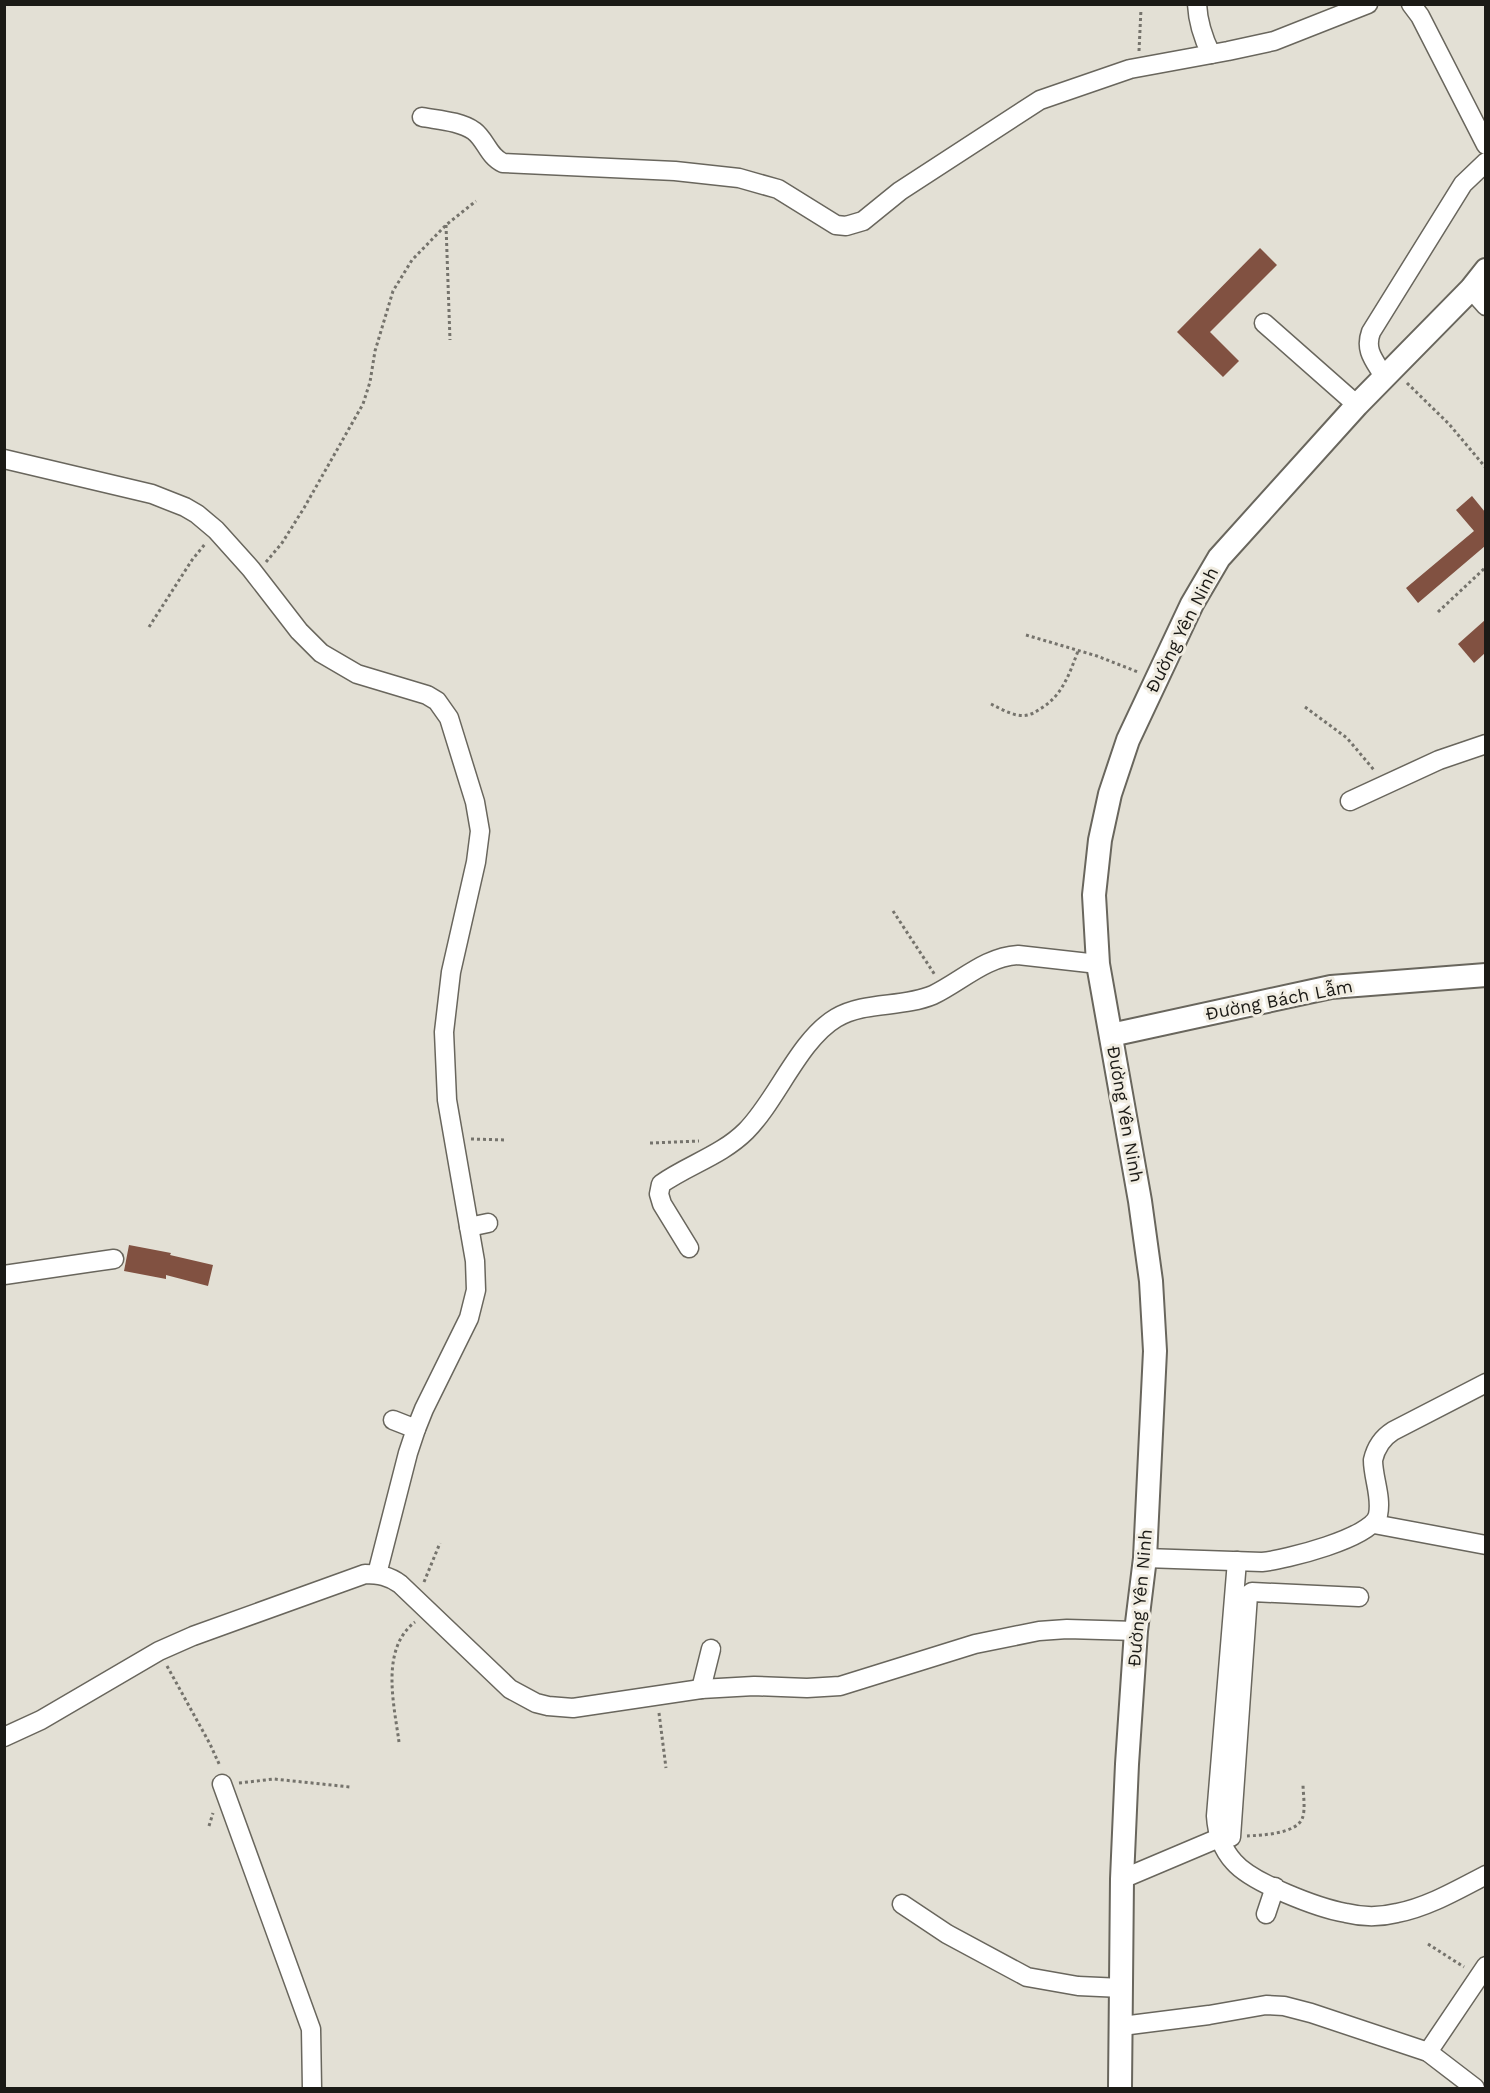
<svg xmlns="http://www.w3.org/2000/svg" width="1490" height="2093" viewBox="0 0 1490 2093" font-family="'Work Sans',sans-serif">
	<style>
		.building { fill: #815141 }
		.lines { fill: none; stroke-linecap: round; stroke-linejoin: round }
		.minor-casing { stroke: #69665d; stroke-width: 21 }
		.major-casing { stroke: #69665d; stroke-width: 26 }
		.path { stroke: #75736c; stroke-width: 3; stroke-dasharray: 3 3; stroke-linecap: butt }
		.minor { stroke: #fff; stroke-width: 18 }
		.major { stroke: #fff; stroke-width: 22 }
		.labels { text-anchor: middle; stroke-width: 6; stroke-linejoin: round; paint-order: stroke }
		.street-label { font-size: 18px; fill: #1b1a16; stroke: #f1ede2 }
	</style>
	<rect width="100%" height="100%" fill="#e3e0d5"/>
	<g class="building">
		<polygon points="1260,248 1277,265 1210,332 1239,361 1223,377 1177,332"/>
		<polygon points="1472,496 1485,512 1485,546 1418,603 1406,588 1474,531 1456,510"/>
		<polygon points="1485,620 1485,653 1474,663 1458,644"/>
		<polygon points="129,1245 171,1253 170,1255 213,1265 208,1286 166,1275 166,1279 124,1271"/>
	</g>
	<g class="lines">
		<defs>
			<g id="minor">
				<path d="M 1197,4 C 1198,23 1203,38 1211,54"/>
				<polyline points="1411,4 1420,16 1486,145"/>
				<path d="M 422,117 C 438,120 460,121 474,131 C 486,140 488,156 503,163 L 675,171 L 739,178 L 778,189 L 836,225 L 846,226 L 863,221 L 900,191 L 1040,100 L 1130,69 L 1228,51 L 1274,41 L 1368,4"/>
				<polyline points="1471,289 1486,306"/>
				<polyline points="1264,323 1357,405"/>
				<path d="M 1385,378 C 1375,361 1364,351 1371,332 L 1463,184 L 1486,162"/>
				<polyline points="4,459 152,494 185,507 197,514 216,530 251,569 299,631 321,653 357,674 427,695 437,701 449,718 475,802 480,831 476,862 451,972 444,1032 447,1100 475,1261 476,1290 469,1318 424,1409 416,1429 408,1453 377,1574"/>
				<polyline points="1350,801 1439,760 1486,744"/>
				<polyline points="469,1227 488,1223"/>
				<path d="M 689,1248 L 662,1204 L 659,1194 L 661,1184 C 688,1165 722,1155 746,1131 C 777,1100 799,1040 836,1018 C 865,1001 902,1008 933,995 C 962,981 985,957 1018,955 L 1098,964"/>
				<polyline points="4,1275 114,1259"/>
				<polyline points="393,1420 416,1429"/>
				<polyline points="1374,1524 1486,1545"/>
				<path d="M 1145,1558 L 1262,1562 C 1284,1560 1373,1538 1378,1515 C 1382,1497 1373,1478 1373,1460 C 1376,1447 1382,1438 1393,1431 L 1486,1383"/>
				<path d="M 1237,1561 L 1216,1816 C 1217,1833 1222,1849 1234,1862 C 1252,1883 1318,1908 1346,1913 C 1362,1917 1381,1917 1397,1913 C 1428,1907 1457,1890 1486,1875"/>
				<polyline points="701,1689 711,1649"/>
				<path d="M 4,1737 L 41,1720 L 159,1651 L 193,1636 L 365,1574 C 379,1574 389,1576 400,1584 L 510,1689 L 536,1703 L 548,1706 L 573,1708 L 701,1689 L 754,1686 L 807,1688 L 840,1686 L 975,1644 L 1039,1631 L 1067,1629 L 1136,1631"/>
				<polyline points="222,1784 311,2029 312,2088"/>
				<polyline points="1122,1879 1219,1838 1231,1837 1248,1595 1252,1592 1359,1597"/>
				<polyline points="902,1904 947,1934 1027,1977 1078,1986 1122,1988"/>
				<polyline points="1266,1914 1275,1887"/>
				<polyline points="1122,2026 1209,2015 1266,2005 1284,2006 1311,2013 1428,2052 1475,2088"/>
				<polyline points="1428,2052 1486,1966"/>
			</g>
			<g id="major">
				<polyline points="1111,1035 1331,987 1486,975"/>
				<polyline points="1120,2088 1122,1879 1127,1764 1136,1631 1145,1558 1155,1351 1151,1281 1140,1201 1098,964 1094,895 1100,840 1110,794 1128,740 1192,604 1219,558 1357,405 1471,289 1486,270"/>
			</g>
		</defs>
		<use href="#minor" class="minor-casing"/>
		<use href="#major" class="major-casing"/>
		<g class="path">
			<polyline points="1139,51 1141,9"/>
			<polyline points="446,225 450,340"/>
			<polyline points="1407,383 1449,424 1486,468"/>
			<polyline points="266,562 282,543 304,508 363,404 370,382 375,351 393,291 412,260 446,225 476,201"/>
			<polyline points="1438,612 1486,567"/>
			<polyline points="149,627 192,560 205,544"/>
			<polyline points="1026,635 1097,656 1138,672"/>
			<path d="M 991,704 C 999,708 1008,713 1017,715 C 1026,717 1033,714 1040,709 C 1062,696 1069,675 1078,651"/>
			<polyline points="1305,707 1347,738 1374,770"/>
			<polyline points="893,911 935,975"/>
			<polyline points="471,1139 507,1140"/>
			<polyline points="650,1143 699,1141"/>
			<polyline points="424,1582 440,1543"/>
			<polyline points="167,1666 210,1744 220,1766"/>
			<polyline points="659,1713 666,1768"/>
			<path d="M 399,1742 C 394,1704 380,1649 415,1622"/>
			<polyline points="239,1783 274,1779 350,1787"/>
			<polyline points="209,1826 213,1813"/>
			<path d="M 1247,1836 C 1262,1835 1295,1834 1302,1819 C 1306,1810 1303,1794 1303,1784"/>
			<polyline points="1428,1944 1464,1967"/>
		</g>
		<use href="#minor" class="minor"/>
		<use href="#major" class="major"/>
	</g>
	<g class="labels">
		<g class="street-label">
			<text transform="translate(1182 630) rotate(-63)" y="6">Đường Yên Ninh</text>
			<text transform="translate(1279 1000) rotate(-11)" y="6">Đường Bách Lẫm</text>
			<text transform="translate(1125 1114) rotate(80)" y="6">Đường Yên Ninh</text>
			<text transform="translate(1140 1598) rotate(-85)" y="6">Đường Yên Ninh</text>
		</g>
	</g>
	<rect width="1490" height="2093" fill="none" stroke="#1b1a16" stroke-width="12"/>
</svg>
